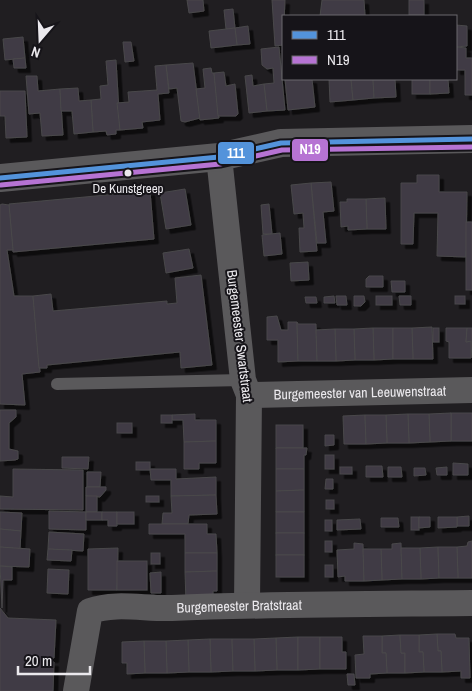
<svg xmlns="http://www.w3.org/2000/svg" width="472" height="691" viewBox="0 0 472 691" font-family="'Archivo Narrow',sans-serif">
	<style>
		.building { fill: #403b44; stroke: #49484a; filter: url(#shadow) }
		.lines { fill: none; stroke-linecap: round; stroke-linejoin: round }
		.service { stroke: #5a595b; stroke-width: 12 }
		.minor { stroke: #5a595b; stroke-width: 26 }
		.tertiary { stroke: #5a595b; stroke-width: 28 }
		.bus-1-casing { stroke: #161419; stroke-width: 9 }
		.bus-2-casing { stroke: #161419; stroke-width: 9 }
		.bus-1 { stroke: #5393db; stroke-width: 5 }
		.bus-2 { stroke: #b673d3; stroke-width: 5 }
		.bus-dot { fill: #ebe9ed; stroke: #161419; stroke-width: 2 }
		.labels { text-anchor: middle; stroke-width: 4; stroke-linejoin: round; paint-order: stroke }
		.bus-label { font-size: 13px; fill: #ebe9ed; stroke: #161419 }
		.street-label { font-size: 14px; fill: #ebe9ed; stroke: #161419 }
		.line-badge { stroke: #161419; stroke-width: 2 }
		.badge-label { font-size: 14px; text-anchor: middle; font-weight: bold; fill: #fff }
	</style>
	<defs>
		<filter id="shadow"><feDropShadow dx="4.5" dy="4.5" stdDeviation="0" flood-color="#0009"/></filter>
	</defs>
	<rect width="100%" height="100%" fill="#201e21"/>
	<g class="building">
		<polygon points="187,0 203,0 204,11 189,13"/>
		<polygon points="272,0 285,0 283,45 275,46"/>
		<polygon points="322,0 364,0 365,16 320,16"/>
		<rect x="409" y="0" width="15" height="15"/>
		<polygon points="233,9 235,28 226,29 224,10"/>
		<polygon points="456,25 467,26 467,46 456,47"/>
		<polygon points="248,26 250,44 237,45 235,28"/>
		<polygon points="235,28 237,45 211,48 209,31"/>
		<polygon points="23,37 25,58 5,60 3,39"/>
		<polygon points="123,42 131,42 134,61 125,62"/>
		<polygon points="279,47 285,110 267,111 264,84 274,83 273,68 267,69 262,65 261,49"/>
		<polygon points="456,47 466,48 466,58 472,58 472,95 465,95 465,70 456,70"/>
		<polygon points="25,58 26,68 14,68 13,59"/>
		<polygon points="116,60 120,130 116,130 116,134 107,135 106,131 93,132 91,100 101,99 100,86 108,85 106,61"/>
		<polygon points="193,63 200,118 185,122 181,121 177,88 169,89 166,65"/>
		<polygon points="166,65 169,93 158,94 160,120 142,122 143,128 120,130 117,103 129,102 128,92 157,90 155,66"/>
		<polygon points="211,68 212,73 214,73 219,118 200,120 196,89 205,88 203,69"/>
		<polygon points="224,72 226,86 235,84 238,114 236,116 218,116 214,73"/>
		<polygon points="252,75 253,86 264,84 267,111 249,113 245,76"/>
		<polygon points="26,76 37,76 38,91 60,89 63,135 42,136 40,113 29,114"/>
		<polygon points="285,79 312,79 315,107 288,110"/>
		<polygon points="329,79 351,79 353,100 330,102"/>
		<polygon points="351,79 373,79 374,98 353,100"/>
		<polygon points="373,79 395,79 396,97 374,98"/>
		<rect x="412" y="79" width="18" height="15"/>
		<polygon points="430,79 448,79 449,93 430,94"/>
		<polygon points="78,88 79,101 91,100 93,132 74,134 72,111 61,111 60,89"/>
		<polygon points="0,91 25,91 27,137 6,138 5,116 0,116"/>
		<polygon points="417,175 439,175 439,192 467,192 466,257 437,256 438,213 414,213 413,244 401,244 401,183 417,183"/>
		<polygon points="331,182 334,211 323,212 326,243 317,243 311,183"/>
		<polygon points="311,183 317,251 300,252 299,228 304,228 303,213 294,214 291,185"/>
		<polygon points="185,189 191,225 166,229 160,193"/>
		<polygon points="150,191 154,239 13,252 9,204"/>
		<polygon points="385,198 386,229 367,229 366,199"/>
		<polygon points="347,199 366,199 367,229 348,230 348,226 341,227 340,202 347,202"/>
		<polygon points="2,204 9,205 13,250 7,250 14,296 33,296 40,372 22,374 25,405 0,404 0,205"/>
		<polygon points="269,204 272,234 263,234 261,205"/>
		<rect x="466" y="222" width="6" height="68"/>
		<polygon points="280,233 282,254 264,256 262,235"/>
		<polygon points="189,249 193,268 166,273 163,253"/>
		<polygon points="308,262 309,280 291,281 290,263"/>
		<polygon points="201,275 212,365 181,368 180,352 47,365 47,368 39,368 33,296 51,294 53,311 167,301 167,304 177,303 175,278"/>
		<polygon points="369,276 383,276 383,287 366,287 366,279"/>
		<polygon points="391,281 405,281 405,292 392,292"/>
		<polygon points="334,296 335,303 324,303 324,297"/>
		<polygon points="336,296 346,296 347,305 337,305"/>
		<polygon points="354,296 364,296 365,302 361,306 354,306"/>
		<rect x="376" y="296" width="16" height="9"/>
		<polygon points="399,296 411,296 411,305 400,305"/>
		<rect x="455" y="296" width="10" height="8"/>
		<polygon points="305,297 316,297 317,303 306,303"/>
		<polygon points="277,316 281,330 288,330 288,322 297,322 298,361 278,362 278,340 267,340 267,317"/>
		<polygon points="297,322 298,324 316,324 317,361 298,361"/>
		<polygon points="432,327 433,359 413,359 412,328"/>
		<polygon points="373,328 393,328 393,359 374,360"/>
		<polygon points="373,328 374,360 355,360 354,329"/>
		<polygon points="393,328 412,328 413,359 393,359"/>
		<rect x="433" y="328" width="6" height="14"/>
		<polygon points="446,328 467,328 466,342 471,341 471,358 449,358 449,342 446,341"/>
		<polygon points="467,328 472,328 472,358 471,341 466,342"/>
		<polygon points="335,329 354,329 355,360 336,361"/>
		<polygon points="335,329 336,361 317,361 316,330"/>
		<polygon points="0,410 16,410 16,417 9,423 9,449 18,451 18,459 15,460 0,461"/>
		<rect x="451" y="413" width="21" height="28"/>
		<polygon points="451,413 451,441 430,442 429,414"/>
		<polygon points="195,414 195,420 216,420 216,441 184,442 183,420 172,420 172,415"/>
		<polygon points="408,414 429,414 430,442 409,443"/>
		<polygon points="408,414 409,443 387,443 386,415"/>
		<rect x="161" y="415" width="11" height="8"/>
		<polygon points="365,415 366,444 344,444 343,416"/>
		<polygon points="365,415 386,415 387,443 366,444"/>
		<rect x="117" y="423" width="15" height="10"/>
		<rect x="276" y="425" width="27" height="23"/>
		<polygon points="325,435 334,435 334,445 325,446"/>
		<polygon points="216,441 216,463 199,463 199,469 184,469 184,442"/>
		<polygon points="276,448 307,448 306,455 304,455 304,469 276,469"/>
		<rect x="325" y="455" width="9" height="14"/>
		<polygon points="62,457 89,457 88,469 62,468"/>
		<rect x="136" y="462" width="14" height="8"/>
		<polygon points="453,463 468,464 468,475 453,475"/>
		<polygon points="366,466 382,466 383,477 366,477"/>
		<rect x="340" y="467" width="12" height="7"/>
		<polygon points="388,467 401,467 402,477 388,477"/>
		<polygon points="447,467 447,475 437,475 436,468"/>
		<polygon points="414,468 425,468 426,475 414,476"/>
		<polygon points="13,469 83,470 83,510 0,509 0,496 13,497"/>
		<polygon points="150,469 176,469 176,479 216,477 216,495 171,496 171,480 151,480"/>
		<polygon points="276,469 304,469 304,490 276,491"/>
		<polygon points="87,472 101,472 100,487 87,487"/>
		<polygon points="326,479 333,479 333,489 325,489"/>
		<polygon points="86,487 106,487 106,490 100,497 86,496"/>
		<polygon points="304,490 304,512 276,512 276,491"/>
		<polygon points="216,495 217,514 189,515 188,524 162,524 163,513 172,513 171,496"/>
		<rect x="86" y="496" width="11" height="16"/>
		<rect x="146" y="496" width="13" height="6"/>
		<rect x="326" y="500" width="8" height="9"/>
		<polygon points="49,511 86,512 86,530 49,529"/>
		<polygon points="0,512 22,513 21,531 0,529"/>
		<rect x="86" y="512" width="16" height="8"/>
		<polygon points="102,512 117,512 117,526 108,526 108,520 102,520"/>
		<rect x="117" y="512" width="17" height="12"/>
		<rect x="276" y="512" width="28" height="21"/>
		<polygon points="469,516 469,526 457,526 457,517"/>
		<rect x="411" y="517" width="8" height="13"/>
		<polygon points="419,517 430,517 430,527 419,528"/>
		<polygon points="438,517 457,517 457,527 438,528"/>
		<polygon points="381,518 398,518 399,527 381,527"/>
		<polygon points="360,519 361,529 337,530 337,520"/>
		<rect x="325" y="520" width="7" height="11"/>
		<polygon points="149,524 207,524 207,534 216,534 217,553 185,553 185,534 149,534"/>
		<polygon points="0,529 21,531 20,549 0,547"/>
		<polygon points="49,532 84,534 83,551 48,549"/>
		<rect x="276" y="533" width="28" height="22"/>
		<rect x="325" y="541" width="7" height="11"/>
		<polygon points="472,541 472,578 458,578 457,547 467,546 468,542"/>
		<polygon points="354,543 363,544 364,581 345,581 345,576 338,577 337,550 354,549"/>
		<polygon points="401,543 402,579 382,580 381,549 392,549 392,544"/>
		<polygon points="0,547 30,549 29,567 0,566"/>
		<polygon points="438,547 439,578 421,579 420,548"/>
		<polygon points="438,547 457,547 458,578 439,578"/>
		<polygon points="118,548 117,590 88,590 88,549"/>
		<polygon points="401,548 420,548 421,579 402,579"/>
		<polygon points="48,549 72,550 71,561 47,560"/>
		<polygon points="363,549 381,549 382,580 364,581"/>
		<rect x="151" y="553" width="9" height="11"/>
		<polygon points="185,553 217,553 217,571 185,572"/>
		<rect x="276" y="555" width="28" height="22"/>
		<rect x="117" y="561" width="30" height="29"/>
		<rect x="325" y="565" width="8" height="12"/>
		<polygon points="0,566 12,567 12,580 3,580 2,608"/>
		<polygon points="48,569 69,570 68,594 47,593"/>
		<polygon points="217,571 217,591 213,591 213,602 186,602 185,572"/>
		<polygon points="161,572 161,593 151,593 150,573"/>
		<polygon points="0,608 8,618 56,620 54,658 48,658 47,662 54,662 53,691 0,691"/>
		<polygon points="437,634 455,634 456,638 469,638 470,678 461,678 461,671 442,672 441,651 438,651"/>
		<polygon points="437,634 438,651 441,651 442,672 424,672 423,652 419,652 419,635"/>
		<polygon points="400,635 401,653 405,653 405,673 387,673 386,653 382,653 382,636"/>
		<polygon points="400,635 419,635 419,652 423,652 424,672 405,673 405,653 401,653"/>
		<polygon points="363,636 382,636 382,653 386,653 387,673 370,674 370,678 356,678 355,655 364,654"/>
		<polygon points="298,637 298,670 277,670 276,638"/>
		<polygon points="298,637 320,637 320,669 298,670"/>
		<polygon points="320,637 342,637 342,652 346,652 346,669 320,669"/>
		<polygon points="276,638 277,670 255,671 254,639"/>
		<polygon points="210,639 232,639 233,671 211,672"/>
		<polygon points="210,639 211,672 189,672 188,640"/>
		<polygon points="232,639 254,639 255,671 233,671"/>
		<polygon points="188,640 189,672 167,673 166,641"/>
		<polygon points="144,641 166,641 167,673 145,673"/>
		<polygon points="144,641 145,673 127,674 127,663 122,663 122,642"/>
		<polygon points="347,674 354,674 355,685 348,685"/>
	</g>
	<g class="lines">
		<polyline class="service" points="57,384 243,380"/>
		<g class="minor">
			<polyline points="219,157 243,380 249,395 247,605"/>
			<path id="s1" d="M 249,395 L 472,390"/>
			<path id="s2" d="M 76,691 L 90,611 C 116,602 144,609 172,608 C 272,604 372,604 472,603"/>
		</g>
		<polyline class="tertiary" points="0,178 219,157 281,143 472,139"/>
		<defs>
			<polyline id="bus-1" points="0,178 219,157 281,143 472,139"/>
			<polyline id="bus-2" points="1,185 220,164 282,150 472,147"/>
		</defs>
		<use href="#bus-1" class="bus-1-casing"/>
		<use href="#bus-2" class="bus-2-casing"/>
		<use href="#bus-1" class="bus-1"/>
		<use href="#bus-2" class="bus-2"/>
	</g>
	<circle class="bus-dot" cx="128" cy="173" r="4.5"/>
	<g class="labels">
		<g class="bus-label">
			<text x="128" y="193">De Kunstgreep</text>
		</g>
		<g class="street-label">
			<text transform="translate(240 336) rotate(83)" y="5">Burgemeester Swartstraat</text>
			<text dy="5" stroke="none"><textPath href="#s1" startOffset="111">Burgemeester van Leeuwenstraat</textPath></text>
			<text dy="5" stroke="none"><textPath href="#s2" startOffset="231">Burgemeester Bratstraat</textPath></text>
		</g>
	</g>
	<g class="line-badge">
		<rect x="291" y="138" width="38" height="24" rx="5" fill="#b673d3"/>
		<rect x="217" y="141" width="38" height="24" rx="5" fill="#5393db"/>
	</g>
	<g class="badge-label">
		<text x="310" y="154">N19</text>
		<text x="236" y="158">111</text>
	</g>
	<rect x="282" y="15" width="175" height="65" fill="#161419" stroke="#6b696e"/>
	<rect x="292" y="31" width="25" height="8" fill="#5393db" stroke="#6b696e"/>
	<text x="327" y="40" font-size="15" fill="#ebe9ed">111</text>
	<rect x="292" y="56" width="25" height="8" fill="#b673d3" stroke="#6b696e"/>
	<text x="327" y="65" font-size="15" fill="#ebe9ed">N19</text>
	<g transform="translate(40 40) rotate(199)" stroke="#161419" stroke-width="4" paint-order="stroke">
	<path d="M0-4L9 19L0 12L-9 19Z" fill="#ebe9ed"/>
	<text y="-8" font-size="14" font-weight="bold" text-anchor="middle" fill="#ebe9ed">N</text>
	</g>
	<path d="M18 666v8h72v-8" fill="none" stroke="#ebe9ed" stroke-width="2.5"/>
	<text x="25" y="666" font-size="15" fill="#ebe9ed" stroke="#161419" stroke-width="4" paint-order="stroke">20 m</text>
</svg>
